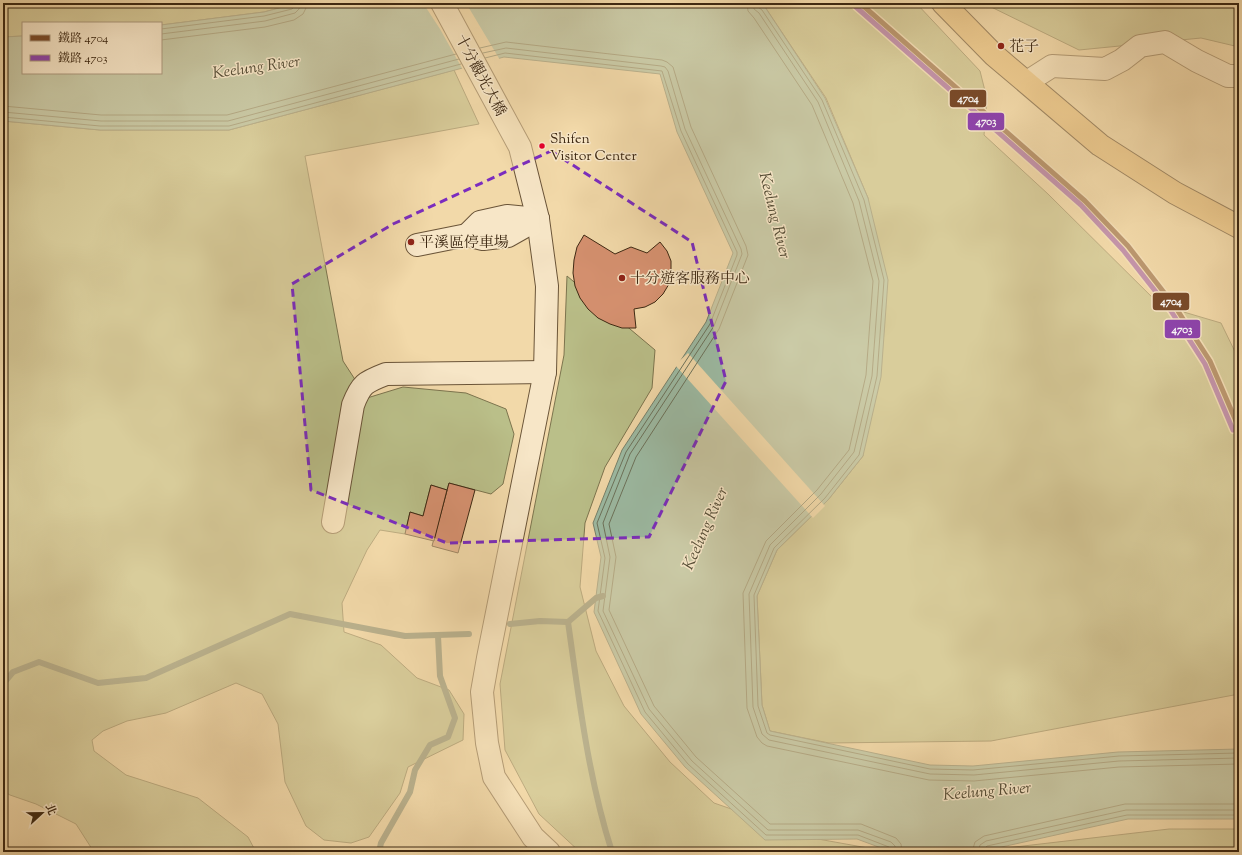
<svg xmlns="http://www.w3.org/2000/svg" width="1242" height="855" viewBox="0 0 1242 855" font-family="'Sorts Mill Goudy','Noto Serif TC',serif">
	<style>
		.green { fill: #babf89; stroke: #7c744e }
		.water { fill: #9cbba4; stroke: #76806a }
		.pier { fill: #f2d9a9 }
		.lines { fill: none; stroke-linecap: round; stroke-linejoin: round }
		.shore { stroke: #6c725b; stroke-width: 1 }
		.stream { stroke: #76806a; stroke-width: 6 }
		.building { fill: #d69170; stroke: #3d2812 }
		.minor-casing { stroke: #6a5438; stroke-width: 24 }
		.major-casing { stroke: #3d2812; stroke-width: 24 }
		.minor { stroke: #f7e6c7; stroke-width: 22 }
		.major { stroke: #e9bc74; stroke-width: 22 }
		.rail-1-casing { stroke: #f7e6c7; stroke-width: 8 }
		.rail-2-casing { stroke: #f7e6c7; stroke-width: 8 }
		.rail-1 { stroke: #7a4b2a; stroke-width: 5 }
		.rail-2 { stroke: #8e44ad; stroke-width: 5 }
		.marked { fill: none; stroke: #7b2cbf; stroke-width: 3; stroke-dasharray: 8 5; stroke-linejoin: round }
		.poi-dot { fill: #8f2418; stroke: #f7e6c7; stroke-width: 1.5 }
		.bus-dot { fill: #e4002b; stroke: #f7e6c7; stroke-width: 1.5 }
		.labels { text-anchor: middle; stroke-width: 3; stroke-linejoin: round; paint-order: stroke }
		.bus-label { font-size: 14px; fill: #3d2812; stroke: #f7e6c7; text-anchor: start }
		.poi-label { font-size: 15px; fill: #3d2812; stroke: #f7e6c7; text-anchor: start }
		.street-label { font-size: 15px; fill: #3d2812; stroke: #f7e6c7 }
		.water-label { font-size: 16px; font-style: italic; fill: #554d36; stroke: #f7e6c7 }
		.line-badge { stroke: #f7e6c7; stroke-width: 1.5 }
		.badge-label { font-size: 11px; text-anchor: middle; font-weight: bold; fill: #fff }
	</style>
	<rect width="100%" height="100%" fill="#f2d9a9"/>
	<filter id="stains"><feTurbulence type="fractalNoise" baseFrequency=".005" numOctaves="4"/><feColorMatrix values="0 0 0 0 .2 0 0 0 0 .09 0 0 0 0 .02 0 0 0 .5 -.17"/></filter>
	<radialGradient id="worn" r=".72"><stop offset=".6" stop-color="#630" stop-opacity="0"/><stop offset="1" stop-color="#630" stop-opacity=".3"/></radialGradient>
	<g class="green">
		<polygon points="3,3 298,3 264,12 161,25 161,23 23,23 23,36 3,37"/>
		<polygon points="760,3 916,3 980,71 987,99 984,135 1048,194 1160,305 1221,323 1239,360 1239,694 991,741 829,743 770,731 762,705 757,596 777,550 828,500 863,456 868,198 826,98 765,7"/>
		<polygon points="983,3 1239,3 1239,47 1201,38 1079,50"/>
		<polygon points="454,70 479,124 305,156 343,361 367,398 403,387 466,393 506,409 514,434 503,484 491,494 449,483 447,490 431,485 423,516 410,512 405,534 380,530 367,550 342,603 344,632 381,645 417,678 449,690 464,714 463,740 408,767 400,793 369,837 351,843 324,840 306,826 285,782 278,724 262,694 236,683 166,713 127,721 103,731 92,740 94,751 126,775 198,798 248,837 256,852 92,852 92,849 76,824 36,804 10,795 3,791 3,121 100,130 229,130"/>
		<polygon points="567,276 655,350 652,388 605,467 585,523 580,587 596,651 624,706 670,762 714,803 818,839 879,850 938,852 580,852 539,814 505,750 500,684 564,355"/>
		<polygon points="1169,829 1239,829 1239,852 972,852"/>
	</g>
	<polygon class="water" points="298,3 760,3 765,7 825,98 868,198 888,280 881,377 863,456 828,500 777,550 757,596 762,705 770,731 930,765 973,766 1118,752 1239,749 1239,819 1128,819 979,852 892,852 857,839 765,840 685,767 641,714 594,612 601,557 593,523 622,450 706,322 733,253 677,132 660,74 504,57 229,130 100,130 3,121 3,37 23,36 23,73 161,73 161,25 264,12"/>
	<g class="pier">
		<polygon points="423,3 466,3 500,60 463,70 440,29"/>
		<polygon points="688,353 825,506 813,518 675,365"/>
	</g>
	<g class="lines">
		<g class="shore">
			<polyline points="747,3 748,11 754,18 812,105 853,203 873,281 866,375 849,450 817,490 766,541 743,593 747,708 757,737 762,743 767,746 929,780 974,781 1119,767 1239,764"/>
			<polyline points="753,3 754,9 759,13 818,102 859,201 879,281 872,376 854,452 821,494 770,545 749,594 753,707 762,734 769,740 930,774 974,775 1119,761 1239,758"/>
			<polyline points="758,3 758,7 762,10 822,100 864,200 884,280 877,376 859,455 825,498 774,548 754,595 758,706 767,733 770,735 930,769 973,770 1119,756 1239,753"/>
			<polyline points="161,29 264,16 292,9 295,6 295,3"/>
			<polyline points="161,34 265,21 295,13 299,9 300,3"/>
			<polyline points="161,40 265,27 294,20 303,14 306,8 306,3"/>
			<polyline points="480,48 506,42 662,60 667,62 673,67 691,127 746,246 748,255 719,329 636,457 609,524 616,557 609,610 654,706 696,757 770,824 861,824 896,838 901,844 902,852"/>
			<polyline points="483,53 506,48 661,66 665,67 668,71 685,129 741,249 742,254 714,326 630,454 603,523 610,557 603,611 649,709 692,761 768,830 858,830 891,842 895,846 896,852"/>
			<polyline points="485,58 505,53 662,71 681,131 737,252 737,255 710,324 626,452 597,523 605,558 598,611 645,712 688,764 766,835 858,835 889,847 891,852"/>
			<polyline points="3,106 101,115 227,115 456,54"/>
			<polyline points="3,112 101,121 228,121 459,59"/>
			<polyline points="3,117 100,126 229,126 461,64"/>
			<polyline points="972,852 975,842 984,836 1125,804 1239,804"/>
			<polyline points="978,852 980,845 986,841 1126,810 1239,810"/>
			<polyline points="983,852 984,849 987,846 1127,815 1239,815"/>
		</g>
		<g class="stream">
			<path d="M 568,622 C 579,699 588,777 612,852"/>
			<polyline points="510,624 540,621 568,622 596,598 603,596"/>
			<polyline points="3,684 13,672 39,662 98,683 146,678 290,614 405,636 469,634"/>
			<polyline points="379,852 381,843 410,792 415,770 430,745 448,737 455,718 440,676 438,636"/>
		</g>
	</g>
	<g class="building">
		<polygon points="584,235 615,254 631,247 647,253 660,242 667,251 671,261 671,273 669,284 663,294 655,302 645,307 634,309 636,328 622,328 610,324 598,318 588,309 580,298 575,286 573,273 574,260 577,247"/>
		<polygon points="449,483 475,490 458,553 432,546"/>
		<polygon points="431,485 447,490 434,541 405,534 410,512 423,516"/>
	</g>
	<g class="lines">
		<defs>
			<g id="minor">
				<polyline points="442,3 520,147 538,219 547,286 545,372 488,658 482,692 487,743 494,777 533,837 549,852"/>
				<polyline points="1027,82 1052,66 1105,69 1122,60 1140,46 1165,42 1197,61 1228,76 1239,76"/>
				<polyline points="467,235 480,222 507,216 538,219"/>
				<polyline points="417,245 467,235 483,239 508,236 538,219"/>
				<path d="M 333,522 L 353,405 C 361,384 365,382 386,374 L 545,372"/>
			</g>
			<polyline id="major" points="943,3 994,55 1100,145 1175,193 1239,227"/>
		</defs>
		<use href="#minor" class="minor-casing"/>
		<use href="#major" class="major-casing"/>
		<use href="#minor" class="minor"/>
		<use href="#major" class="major"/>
		<defs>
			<polyline id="rail-1" points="860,3 1085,201 1128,246 1176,308 1210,361 1239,428"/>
			<polyline id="rail-2" points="856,7 1081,205 1123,250 1171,311 1205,364 1233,430"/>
		</defs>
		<use href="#rail-1" class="rail-1-casing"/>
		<use href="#rail-2" class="rail-2-casing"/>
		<use href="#rail-1" class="rail-1"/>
		<use href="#rail-2" class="rail-2"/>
	</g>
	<path d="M0 0H1242V855H0ZM 551,151 L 692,242 L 726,381 L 649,537 L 447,543 L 311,490 L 292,284 L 393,224 Z" fill="#f2d9a9" fill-opacity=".55" fill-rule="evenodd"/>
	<path class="marked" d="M 551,151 L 692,242 L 726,381 L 649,537 L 447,543 L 311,490 L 292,284 L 393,224 Z"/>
	<g class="poi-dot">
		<circle cx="1001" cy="46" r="4"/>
		<circle cx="411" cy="242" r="4"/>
		<circle cx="622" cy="278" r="4"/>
	</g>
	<circle class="bus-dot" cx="542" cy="146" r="3.5"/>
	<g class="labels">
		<g class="bus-label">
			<text x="550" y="143">Shifen<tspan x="550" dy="17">Visitor Center</tspan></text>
		</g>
		<g class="poi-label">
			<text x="1009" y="51">花子</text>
			<text x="419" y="247">平溪區停車場</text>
			<text x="630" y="283">十分遊客服務中心</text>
		</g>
		<g class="street-label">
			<text transform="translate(481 75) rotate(62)" y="5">十分觀光大橋</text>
		</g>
		<g class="water-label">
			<text transform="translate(256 66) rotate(-8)" y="6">Keelung River</text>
			<text transform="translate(776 215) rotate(76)" y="6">Keelung River</text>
			<text transform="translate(704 528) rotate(-66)" y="6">Keelung River</text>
			<text transform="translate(987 790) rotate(-5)" y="6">Keelung River</text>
		</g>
	</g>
	<g class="line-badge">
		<rect x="949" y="89" width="38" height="19" rx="4" fill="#7a4b2a"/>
		<rect x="967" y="112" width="38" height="19" rx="4" fill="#8e44ad"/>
		<rect x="1152" y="292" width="38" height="19" rx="4" fill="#7a4b2a"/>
		<rect x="1164" y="319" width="37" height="20" rx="4" fill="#8e44ad"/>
	</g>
	<g class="badge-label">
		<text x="968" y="102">4704</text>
		<text x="986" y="125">4703</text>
		<text x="1171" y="305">4704</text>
		<text x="1182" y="333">4703</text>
	</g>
	<rect width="1242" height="855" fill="none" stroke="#f2d9a9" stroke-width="16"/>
	<rect x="4" y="4" width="1234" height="847" fill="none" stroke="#3d2812" stroke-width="2"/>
	<rect x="8" y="8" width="1226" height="839" fill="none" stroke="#3d2812"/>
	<rect x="22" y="22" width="140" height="52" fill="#f7e6c7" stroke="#ad9a7f"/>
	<rect x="30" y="35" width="20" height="6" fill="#7a4b2a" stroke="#ad9a7f"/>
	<text x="58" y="42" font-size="12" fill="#3d2812">鐵路 4704</text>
	<rect x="30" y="55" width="20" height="6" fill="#8e44ad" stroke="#ad9a7f"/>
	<text x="58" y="62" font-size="12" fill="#3d2812">鐵路 4703</text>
	<g transform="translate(42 813) rotate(68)" stroke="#f7e6c7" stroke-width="3" paint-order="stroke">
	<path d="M0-3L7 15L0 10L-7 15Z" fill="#3d2812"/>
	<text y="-6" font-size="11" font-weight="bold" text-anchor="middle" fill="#3d2812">北</text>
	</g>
	<rect width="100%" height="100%" filter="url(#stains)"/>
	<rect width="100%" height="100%" fill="url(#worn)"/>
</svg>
